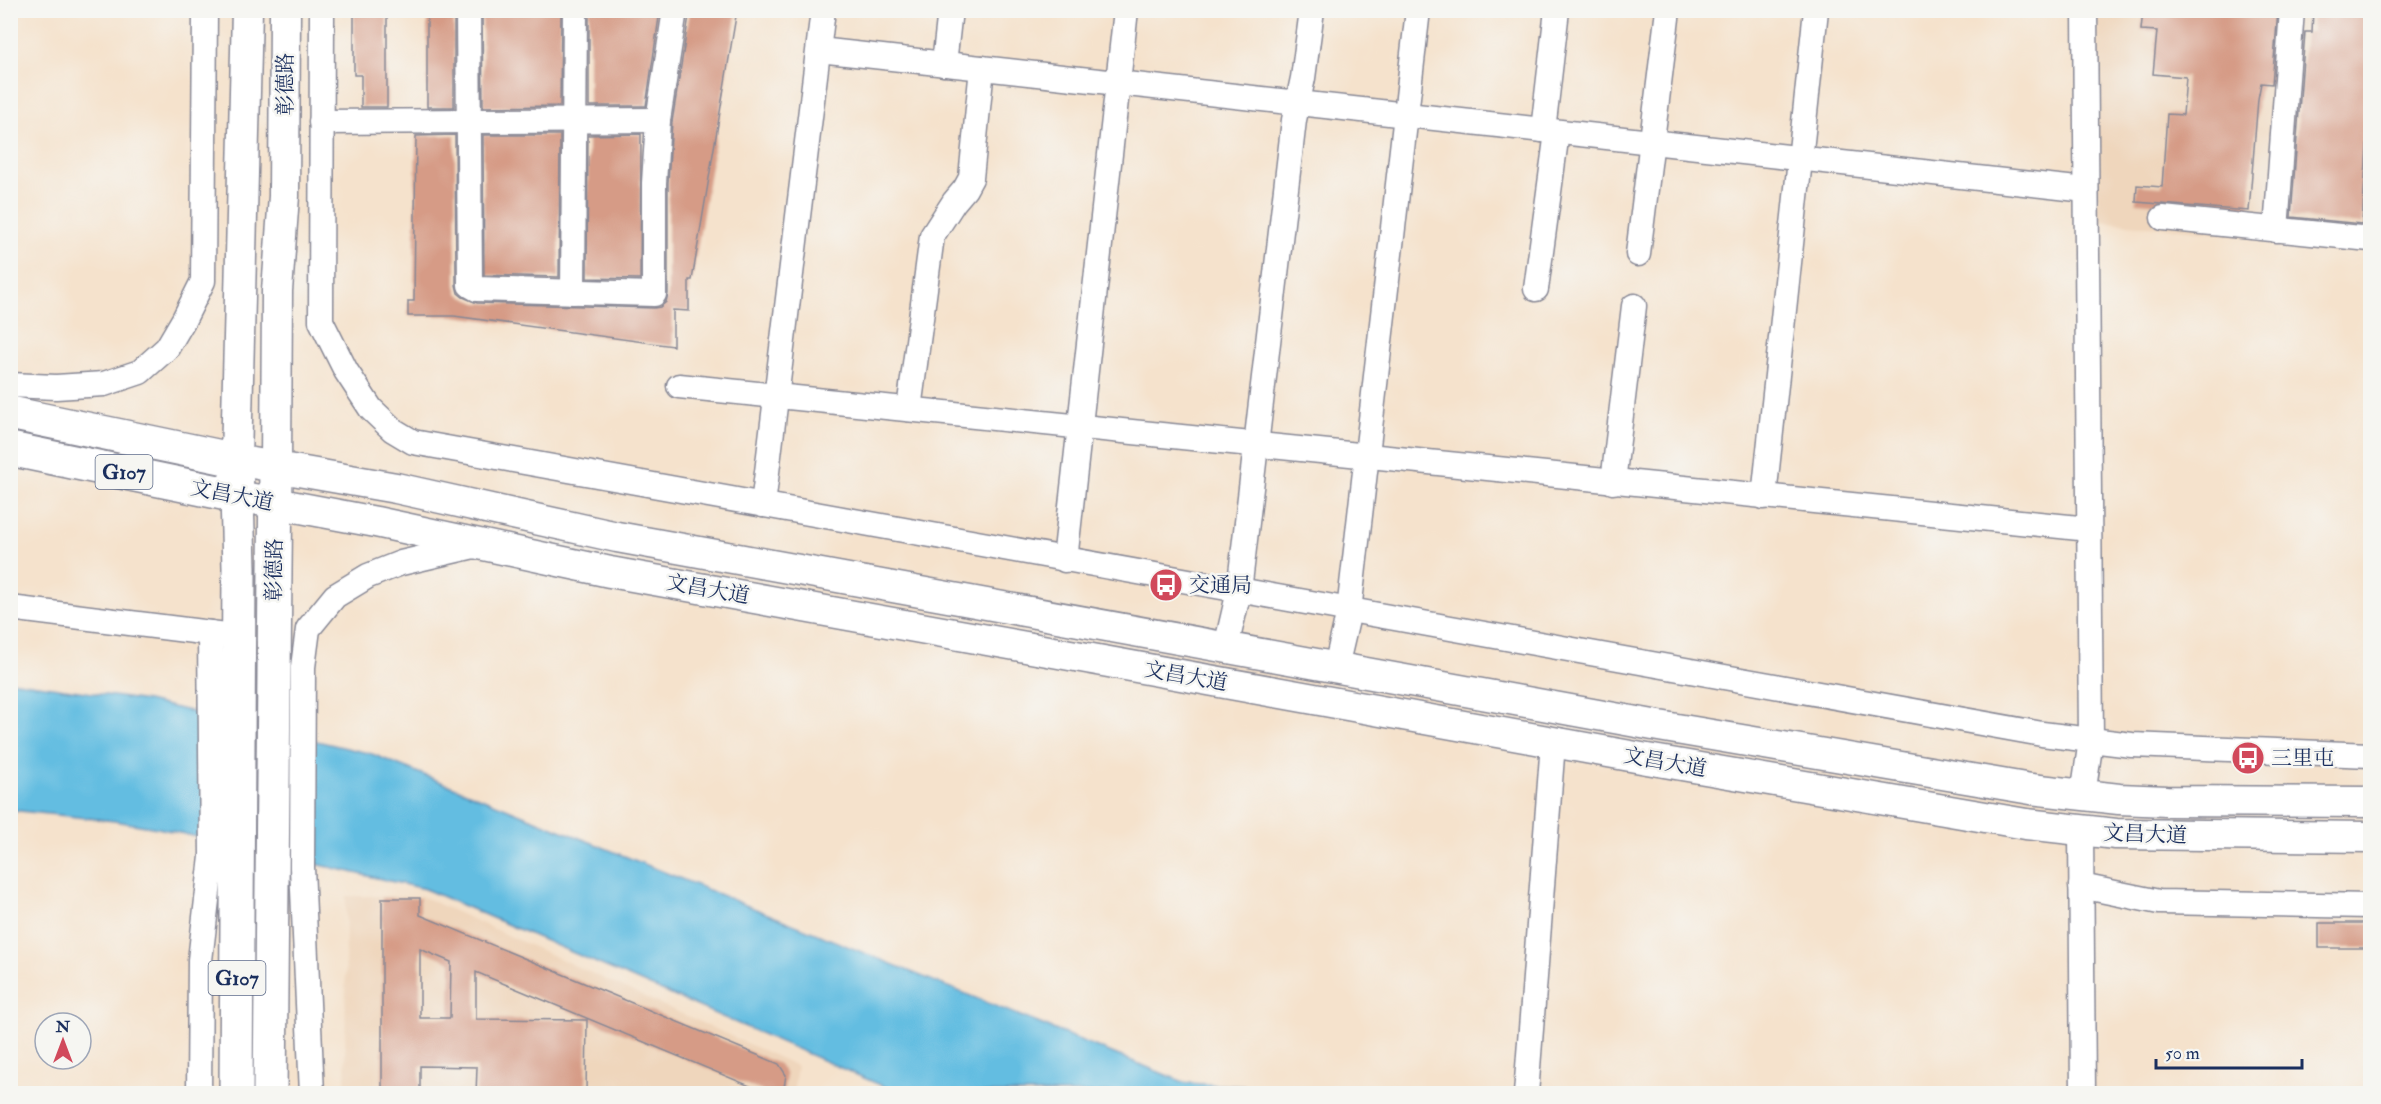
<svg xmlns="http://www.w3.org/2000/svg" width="2381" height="1104" viewBox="0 0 2381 1104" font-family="'IM FELL Double Pica','Noto Serif SC',serif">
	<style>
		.built { fill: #efd6bc }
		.water { fill: #64bde1; stroke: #4076a0; stroke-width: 1.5 }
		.building { fill: #d69b86; fill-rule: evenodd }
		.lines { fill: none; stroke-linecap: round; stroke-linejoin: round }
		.minor-casing { stroke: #888895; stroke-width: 27 }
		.major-casing { stroke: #888895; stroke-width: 33 }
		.highway-casing { stroke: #888895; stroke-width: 36 }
		.minor { stroke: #fff; stroke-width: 24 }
		.major { stroke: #fff; stroke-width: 30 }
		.highway { stroke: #fff; stroke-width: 33 }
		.labels { text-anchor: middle; stroke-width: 5; stroke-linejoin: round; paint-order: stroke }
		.shield { fill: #f6f6f2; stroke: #5d6b8a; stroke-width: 1.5 }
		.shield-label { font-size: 20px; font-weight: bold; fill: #1b2f5e }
		.street-label { font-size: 21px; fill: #1b2f5e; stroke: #f6f6f2 }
		.poi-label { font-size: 21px; fill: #1b2f5e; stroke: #f6f6f2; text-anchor: start }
	</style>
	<rect width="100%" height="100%" fill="#f6f6f2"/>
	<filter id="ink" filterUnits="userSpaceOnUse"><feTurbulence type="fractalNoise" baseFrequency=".0167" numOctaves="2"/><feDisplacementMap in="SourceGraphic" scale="12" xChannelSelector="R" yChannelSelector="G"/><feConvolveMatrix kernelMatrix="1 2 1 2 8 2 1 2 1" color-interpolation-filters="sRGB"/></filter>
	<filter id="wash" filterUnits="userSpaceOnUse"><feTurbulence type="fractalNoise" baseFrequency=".008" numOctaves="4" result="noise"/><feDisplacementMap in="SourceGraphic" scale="24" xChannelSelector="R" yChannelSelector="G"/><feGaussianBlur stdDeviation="1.35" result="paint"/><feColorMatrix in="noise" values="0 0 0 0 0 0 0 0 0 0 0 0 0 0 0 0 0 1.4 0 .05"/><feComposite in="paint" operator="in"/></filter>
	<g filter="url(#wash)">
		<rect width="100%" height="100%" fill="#f5e2cc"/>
		<g class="built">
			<polygon points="2098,11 2370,11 2370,248 2098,221"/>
			<polygon points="346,896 421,896 797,1066 793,1093 345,1094"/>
		</g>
		<polygon class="water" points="10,681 147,701 372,754 1186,1083 1268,1088 1277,1093 899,1093 425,889 158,828 115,821 11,810"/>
		<g id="blocks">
			<g class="building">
				<polygon points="354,10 387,10 387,107 361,107 361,75 354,75"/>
				<rect x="427" y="10" width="27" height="97"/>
				<polygon points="482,10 561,10 560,106 483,107"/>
				<polygon points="589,10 660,10 646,106 589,106"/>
				<polygon points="690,10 737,10 692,280 689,280 689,311 673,310 673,346 454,316 408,316 408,301 414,301 416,136 455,135 456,285 458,293 463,297 477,303 654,308 660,307 666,302 668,294 668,183 672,122"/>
				<polygon points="2143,10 2278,10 2272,84 2261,83 2258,99 2249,211 2136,202 2137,185 2162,187 2167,114 2183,115 2186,77 2153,74 2157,31 2141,30"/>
				<polygon points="2313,10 2370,10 2370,99 2362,224 2291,217 2305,32 2312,32"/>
				<polygon points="641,134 640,279 587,278 588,135"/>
				<polygon points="483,135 560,135 559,277 484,275"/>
				<path d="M 382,898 L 420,898 L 420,915 L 779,1064 L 786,1075 L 783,1094 L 769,1094 L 476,972 L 476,1019 L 587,1020 L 586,1094 L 476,1094 L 477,1067 L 420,1066 L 420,1094 L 382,1094 ZM 420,949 L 451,962 L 450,1018 L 420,1018 Z"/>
				<rect x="2319" y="923" width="51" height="25"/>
			</g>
		</g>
	</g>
	<g filter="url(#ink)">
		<use href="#blocks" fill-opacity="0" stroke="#888895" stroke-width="1.5"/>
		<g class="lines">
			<defs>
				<g id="minor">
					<polyline points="322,10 321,321 346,371 371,409 393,430 413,442 2042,734 2132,745 2370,755"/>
					<polyline points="468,10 470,285 477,289 654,294 654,183 658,120 675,10"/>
					<polyline points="819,50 2086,190"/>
					<polyline points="944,64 950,10"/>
					<polyline points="321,122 658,120"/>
					<polyline points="1543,130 1557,10"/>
					<polyline points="2163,218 2370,239"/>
					<polyline points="2276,230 2292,10"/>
					<polyline points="1638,254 1668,10"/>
					<polyline points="1536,289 1557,132"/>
					<polyline points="573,292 575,10"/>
					<polyline points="10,385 56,387 104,384 140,372 167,348 184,319 203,281 205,10"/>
					<polyline points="679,386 2089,529"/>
					<polyline points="909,409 932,236 954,202 965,189 971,178 982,68"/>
					<polyline points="1613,482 1634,306"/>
					<polyline points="1764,497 1816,10"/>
					<polyline points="763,505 823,10"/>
					<polyline points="1065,560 1126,10"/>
					<polyline points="10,608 226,635"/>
					<polyline points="1226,647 1239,591 1294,120 1303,78 1312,10"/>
					<polyline points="1336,667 1349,611 1418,10"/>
					<polyline points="2083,795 2091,740 2085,10"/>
					<polyline points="2081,831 2083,1094"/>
					<polyline points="2081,886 2159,902 2370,906"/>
					<polyline points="199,1094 200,960 212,857 210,633"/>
					<polyline points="312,1094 302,867 303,667 308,629 335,596 368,576 401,563 478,545"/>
					<polyline points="1526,1094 1553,743"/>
				</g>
				<g id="major">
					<polyline points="247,10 236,460 396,488 617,537 1653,725 2031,789 2119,799 2167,801 2370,802"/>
					<polyline points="276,467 277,291 284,196 285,10"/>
					<polyline points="237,496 376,522 610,572 1647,759 2026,824 2116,834 2370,837"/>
				</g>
				<g id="highway">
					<polyline points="10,413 236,460 239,568 236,1094"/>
					<polyline points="10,449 237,496"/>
					<polyline points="270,1094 276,467"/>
				</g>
			</defs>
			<use href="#minor" class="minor-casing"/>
			<use href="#major" class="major-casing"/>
			<use href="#highway" class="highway-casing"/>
			<use href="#minor" class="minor"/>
			<use href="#major" class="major"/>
			<use href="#highway" class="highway"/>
		</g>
	</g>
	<defs>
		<symbol id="bus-disc" viewBox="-11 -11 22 22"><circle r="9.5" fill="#d1495b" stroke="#f6f6f2"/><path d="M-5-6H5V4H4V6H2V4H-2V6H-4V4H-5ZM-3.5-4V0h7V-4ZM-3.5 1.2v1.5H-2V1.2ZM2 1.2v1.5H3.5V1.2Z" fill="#fff"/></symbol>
	</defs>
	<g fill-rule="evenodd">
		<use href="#bus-disc" x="1147" y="566" width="38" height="38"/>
		<use href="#bus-disc" x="2229" y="739" width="38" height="38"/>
	</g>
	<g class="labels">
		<g class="shield">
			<rect x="95.5" y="455" width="57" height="34" rx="4.5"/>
			<rect x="208.5" y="961" width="57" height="34" rx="4.5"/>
		</g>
		<g class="shield-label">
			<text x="124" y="479">G107</text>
			<text x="237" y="985">G107</text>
		</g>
		<g class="street-label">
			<text transform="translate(285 84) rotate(-90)" y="7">彰德路</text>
			<text transform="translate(232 495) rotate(11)" y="7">文昌大道</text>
			<text transform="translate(274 570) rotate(-89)" y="7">彰德路</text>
			<text transform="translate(708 589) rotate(10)" y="7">文昌大道</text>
			<text transform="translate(1186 676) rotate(10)" y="7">文昌大道</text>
			<text transform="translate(1665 762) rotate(10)" y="7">文昌大道</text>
			<text transform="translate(2145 834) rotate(2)" y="7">文昌大道</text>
		</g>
		<g class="poi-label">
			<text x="1189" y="592">交通局</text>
			<text x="2271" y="765">三里屯</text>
		</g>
	</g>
	<rect width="2381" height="1104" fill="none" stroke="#f6f6f2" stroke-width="36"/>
	<g transform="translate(63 1041)"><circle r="28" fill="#f6f6f2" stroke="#9ea6b7" stroke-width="1.5"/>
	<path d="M0-4.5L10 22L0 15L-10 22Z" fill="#d1495b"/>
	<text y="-9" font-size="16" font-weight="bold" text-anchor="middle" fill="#1b2f5e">N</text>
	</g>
	<path d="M2156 1059v9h146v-9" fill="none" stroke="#1b2f5e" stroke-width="3"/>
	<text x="2165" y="1059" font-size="18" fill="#1b2f5e" stroke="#f6f6f2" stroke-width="4.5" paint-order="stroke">50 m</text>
</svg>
